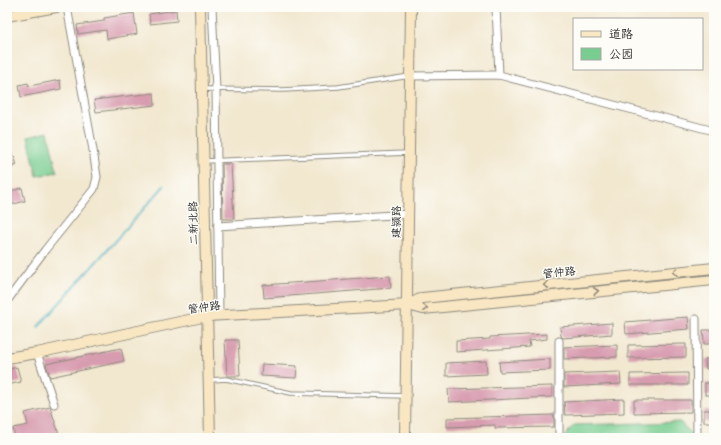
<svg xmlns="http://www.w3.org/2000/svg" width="721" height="445" viewBox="0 0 721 445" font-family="'Comic Neue','LXGW WenKai TC',sans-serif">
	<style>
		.green { fill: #79cd91; stroke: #527c5e }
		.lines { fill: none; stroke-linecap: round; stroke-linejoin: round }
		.stream { stroke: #3baab9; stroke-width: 2 }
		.building { fill: #d89cb0 }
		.lane-casing { stroke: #8e8a7e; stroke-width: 5.5 }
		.street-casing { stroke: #8e8a7e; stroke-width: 9 }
		.secondary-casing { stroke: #8e8a7e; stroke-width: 12 }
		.lane { stroke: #fff; stroke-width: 3.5 }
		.street { stroke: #fff; stroke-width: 7 }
		.secondary { stroke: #f9e7c3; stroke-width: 10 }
		.oneway { stroke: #928977 }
		.labels { text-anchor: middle; stroke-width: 3; stroke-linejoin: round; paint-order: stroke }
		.street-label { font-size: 11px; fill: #2b2b2b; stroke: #fdfcf7 }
	</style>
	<rect width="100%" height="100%" fill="#fdfcf7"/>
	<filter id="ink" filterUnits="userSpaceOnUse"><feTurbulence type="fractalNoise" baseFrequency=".025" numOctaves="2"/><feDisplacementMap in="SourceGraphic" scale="8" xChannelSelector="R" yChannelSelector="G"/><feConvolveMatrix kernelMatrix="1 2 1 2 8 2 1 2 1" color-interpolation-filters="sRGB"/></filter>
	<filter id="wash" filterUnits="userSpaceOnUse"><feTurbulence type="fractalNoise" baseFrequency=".012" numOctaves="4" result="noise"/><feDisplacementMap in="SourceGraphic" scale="16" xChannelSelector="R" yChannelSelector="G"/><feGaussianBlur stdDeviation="0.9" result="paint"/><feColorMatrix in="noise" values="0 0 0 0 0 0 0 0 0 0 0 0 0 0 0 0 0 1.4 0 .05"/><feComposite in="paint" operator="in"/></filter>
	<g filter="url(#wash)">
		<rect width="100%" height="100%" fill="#f2e8d0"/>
		<g class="green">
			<polygon points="48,132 57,172 37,176 28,137"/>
			<polygon points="680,422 691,433 691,438 563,438 574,425"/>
		</g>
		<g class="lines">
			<polyline class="stream" points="38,327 164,186"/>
		</g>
		<g id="blocks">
			<g class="building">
				<polygon points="176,10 177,21 150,24 149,14"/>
				<polygon points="134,13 137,34 107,39 106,30 78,34 77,25 104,21 104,18"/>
				<polygon points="60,80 61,89 21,97 19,85 28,83 29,86"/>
				<polygon points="154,93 155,105 96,112 94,100"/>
				<polygon points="14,156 17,165 7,168 7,158"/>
				<polygon points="222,164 231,164 234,219 223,219"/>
				<polygon points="22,188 25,201 7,206 7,192"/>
				<polygon points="390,276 391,288 264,298 263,285"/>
				<polygon points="688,317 689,329 626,334 625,322"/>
				<polygon points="612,323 612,334 563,338 561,336 560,327"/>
				<polygon points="703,330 714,330 714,344 704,344"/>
				<polygon points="547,334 547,339 529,341 530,347 456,352 456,341 490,339 490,337"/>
				<polygon points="225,340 238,340 240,376 227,376"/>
				<polygon points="686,344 686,357 628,358 628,345"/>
				<polygon points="617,345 617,357 564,359 564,347"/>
				<polygon points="121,348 124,361 50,377 46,364"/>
				<polygon points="714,358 714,369 706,369 705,359"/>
				<polygon points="550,359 550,370 500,372 499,362"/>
				<polygon points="486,361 487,374 446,376 446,363"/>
				<polygon points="262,364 297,366 296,378 261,376"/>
				<polygon points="17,367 21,382 7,385 7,370"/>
				<polygon points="620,372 621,384 564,387 564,374"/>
				<polygon points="688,373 688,385 630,385 630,374"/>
				<rect x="705" y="383" width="9" height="12"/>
				<polygon points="552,386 552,397 449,402 448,389"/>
				<polygon points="624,399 624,413 565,415 564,402"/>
				<polygon points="634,400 691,400 691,412 634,413"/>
				<polygon points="50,407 60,437 15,438 13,428 28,425 25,413"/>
				<rect x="704" y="410" width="10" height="12"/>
				<polygon points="554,415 554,427 495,428 495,425 447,427 447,418"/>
			</g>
		</g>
	</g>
	<g filter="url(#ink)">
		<use href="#blocks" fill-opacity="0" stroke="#8e8a7e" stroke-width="1"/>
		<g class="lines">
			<defs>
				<g id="lane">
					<polyline points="203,89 283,90 338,87 410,76"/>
					<polyline points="204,161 408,153"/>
					<polyline points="211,380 226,379 291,393 405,396"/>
				</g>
				<g id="street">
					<polyline points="212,7 216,89 219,316"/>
					<polyline points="496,7 499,75"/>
					<polyline points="410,76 499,75 714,131"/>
					<polyline points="218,226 409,214"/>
					<polyline points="7,301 45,250 94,189 97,177 93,150 67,7"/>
					<polyline points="696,319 697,438"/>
					<polyline points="37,353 54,404"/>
					<polyline points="559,438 559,341"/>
				</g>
				<g id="secondary">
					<polyline points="200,7 210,438"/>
					<polyline points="7,16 56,7"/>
					<polyline points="714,268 422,298 408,305 423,309 714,280"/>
					<polyline points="7,358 37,353 207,316 408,305"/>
					<polyline points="405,438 411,7"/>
				</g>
			</defs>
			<use href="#lane" class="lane-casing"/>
			<use href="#street" class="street-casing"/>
			<use href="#secondary" class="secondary-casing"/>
			<use href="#lane" class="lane"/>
			<use href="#street" class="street"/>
			<use href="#secondary" class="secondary"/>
		</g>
		<defs><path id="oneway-chevron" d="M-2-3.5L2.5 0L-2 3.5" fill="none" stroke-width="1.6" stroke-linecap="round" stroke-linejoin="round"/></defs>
		<g class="oneway">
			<use href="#oneway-chevron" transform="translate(675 272) rotate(174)"/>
			<use href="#oneway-chevron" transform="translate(546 285) rotate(174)"/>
			<use href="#oneway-chevron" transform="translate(596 291) rotate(-6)"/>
			<use href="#oneway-chevron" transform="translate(425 308) rotate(1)"/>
		</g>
	</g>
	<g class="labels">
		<g class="street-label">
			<text transform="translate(396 222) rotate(-89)" y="4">建颍路</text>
			<text transform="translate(193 223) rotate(-91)" y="4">二新北路</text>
			<text transform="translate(559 272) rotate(-6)" y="4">管仲路</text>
			<text transform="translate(204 307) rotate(-8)" y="4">管仲路</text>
		</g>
	</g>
	<rect width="721" height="445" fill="none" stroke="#fdfcf7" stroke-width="24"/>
	<rect x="573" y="18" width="130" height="52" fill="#fdfcf7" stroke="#a9a8a5"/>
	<rect x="581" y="31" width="20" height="6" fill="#f9e7c3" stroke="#a9a8a5"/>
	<text x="609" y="38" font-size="12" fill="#2b2b2b">道路</text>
	<rect x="581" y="48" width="20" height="12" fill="#79cd91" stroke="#a9a8a5"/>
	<text x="609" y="58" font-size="12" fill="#2b2b2b">公园</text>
</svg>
